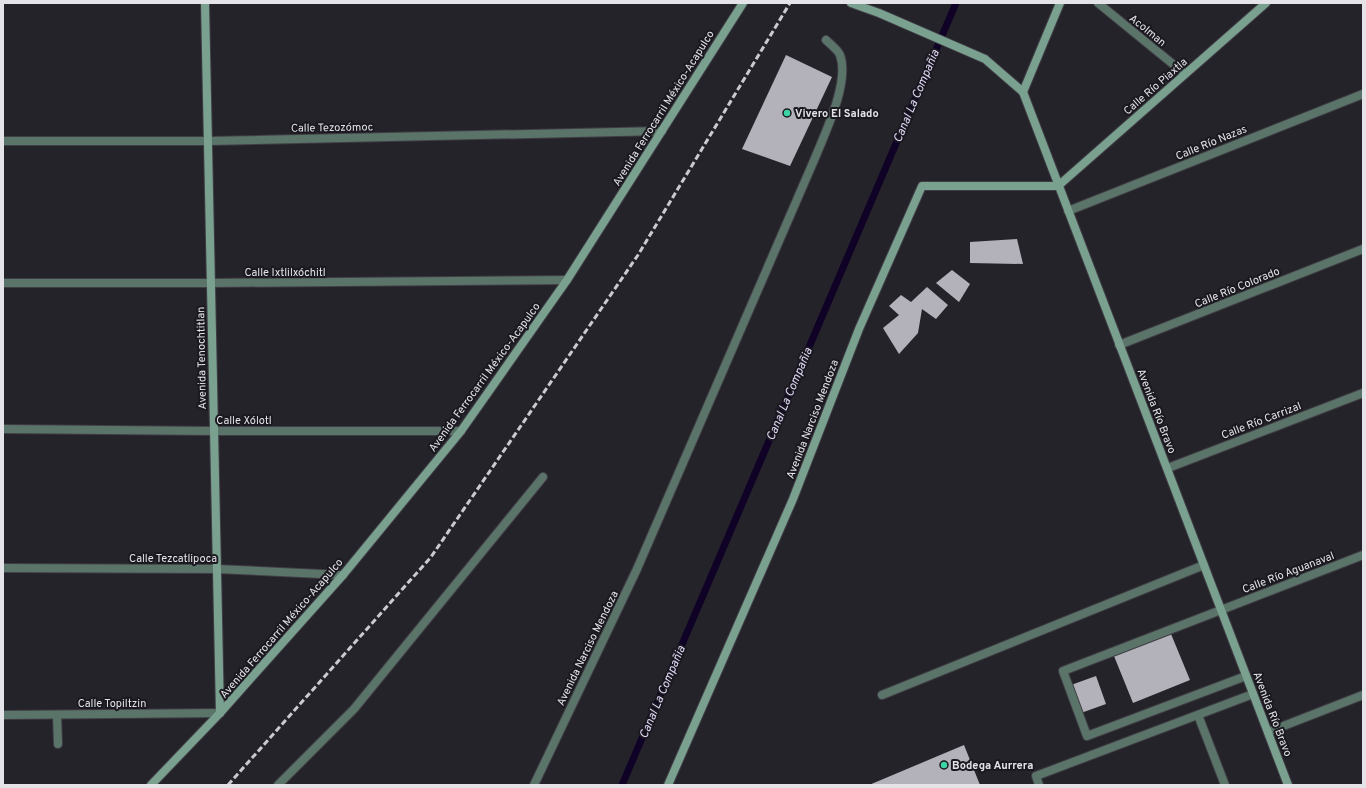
<svg xmlns="http://www.w3.org/2000/svg" width="1366" height="788" viewBox="0 0 1366 788" font-family="Overpass,sans-serif">
	<style>
		.lines { fill: none; stroke-linecap: round; stroke-linejoin: round }
		.stream { stroke: #100226; stroke-width: 7 }
		.building { fill: #b3b1ba }
		.lane-casing { stroke: #403e45; stroke-width: 10 }
		.street-casing { stroke: #403e45; stroke-width: 10 }
		.secondary-casing { stroke: #403e45; stroke-width: 10 }
		.lane { stroke: #5b7469; stroke-width: 8 }
		.street { stroke: #5b7469; stroke-width: 8 }
		.secondary { stroke: #7aa190; stroke-width: 8 }
		.rail { stroke: #cbcacf; stroke-width: 3; stroke-dasharray: 6 3; stroke-linecap: butt }
		.poi-dot { fill: #3cd4a3; stroke: #1b1920; stroke-width: 1.5 }
		.labels { text-anchor: middle; stroke-width: 4; stroke-linejoin: round; paint-order: stroke }
		.street-label { font-size: 11px; fill: #e4e3e8; stroke: #1b1920 }
		.poi-label { font-size: 11px; font-weight: bold; fill: #e4e3e8; stroke: #1b1920; text-anchor: start }
		.water-label { font-size: 12px; font-style: italic; fill: #e0d8f6; stroke: #1b1920 }
	</style>
	<rect width="100%" height="100%" fill="#25232a"/>
	<g class="lines">
		<polyline class="stream" points="622,785 956,3"/>
	</g>
	<g class="building">
		<polygon points="786,55 832,77 790,166 742,149"/>
		<polygon points="1017,239 1023,264 970,263 970,242"/>
		<polygon points="952,270 970,284 959,302 936,283"/>
		<polygon points="927,287 948,305 936,319 922,309 918,333 899,354 883,328 899,315 889,306 901,295 911,302"/>
		<polygon points="1171,634 1190,680 1133,703 1114,656"/>
		<polygon points="1096,676 1106,704 1081,713 1071,685"/>
		<polygon points="964,745 980,785 869,785"/>
	</g>
	<g class="lines">
		<defs>
			<g id="lane">
				<polyline points="1221,610 1063,671 1087,736 1246,676"/>
				<polyline points="882,695 1204,565"/>
				<polyline points="57,715 58,744"/>
				<polyline points="1198,715 1225,785"/>
				<polyline points="1039,785 1036,776 1253,694"/>
			</g>
			<g id="street">
				<polyline points="1098,3 1185,74"/>
				<polyline points="3,141 208,141 662,131"/>
				<polyline points="1068,211 1363,94"/>
				<polyline points="3,283 211,283 567,280"/>
				<polyline points="1119,345 1363,249"/>
				<polyline points="3,429 214,431 461,431"/>
				<polyline points="1168,468 1363,393"/>
				<polyline points="3,568 217,569 343,575"/>
				<polyline points="1221,610 1363,555"/>
				<polyline points="3,715 220,713"/>
				<polyline points="1268,732 1363,695"/>
				<polyline points="278,785 354,709 543,477"/>
				<path d="M 534,785 L 637,569 L 815,158 C 825,133 850,82 840,55 C 838,50 830,44 826,40"/>
			</g>
			<g id="secondary">
				<polyline points="205,3 220,713"/>
				<polyline points="851,3 879,13 985,59 1023,92 1288,785"/>
				<polyline points="1023,92 1060,3"/>
				<polyline points="151,785 220,713 343,575 461,431 567,280 743,3"/>
				<polyline points="668,785 793,499 859,329 922,186 1058,186 1266,3"/>
			</g>
		</defs>
		<use href="#lane" class="lane-casing"/>
		<use href="#street" class="street-casing"/>
		<use href="#secondary" class="secondary-casing"/>
		<use href="#lane" class="lane"/>
		<use href="#street" class="street"/>
		<use href="#secondary" class="secondary"/>
		<polyline class="rail" points="228,785 431,557 638,255 790,3"/>
	</g>
	<g class="poi-dot">
		<circle cx="787" cy="113" r="4"/>
		<circle cx="944" cy="765" r="4"/>
	</g>
	<g class="labels">
		<g class="street-label">
			<text transform="translate(1148 30) rotate(39)" y="4">Acolman</text>
			<text transform="translate(1155 86) rotate(-41)" y="4">Calle Río Piaxtla</text>
			<text transform="translate(663 108) rotate(-58)" y="4">Avenida Ferrocarril México-Acapulco</text>
			<text transform="translate(332 127) rotate(-1)" y="4">Calle Tezozómoc</text>
			<text transform="translate(1211 142) rotate(-22)" y="4">Calle Río Nazas</text>
			<text x="285" y="276">Calle Ixtlilxóchitl</text>
			<text transform="translate(1237 287) rotate(-22)" y="4">Calle Río Colorado</text>
			<text transform="translate(201 358) rotate(-91)" y="4">Avenida Tenochtitlan</text>
			<text transform="translate(484 377) rotate(-54)" y="4">Avenida Ferrocarril México-Acapulco</text>
			<text transform="translate(1157 411) rotate(69)" y="4">Avenida Río Bravo</text>
			<text transform="translate(812 419) rotate(-69)" y="4">Avenida Narciso Mendoza</text>
			<text x="244" y="424">Calle Xólotl</text>
			<text transform="translate(1261 420) rotate(-21)" y="4">Calle Río Carrizal</text>
			<text x="173" y="562">Calle Tezcatlipoca</text>
			<text transform="translate(1288 572) rotate(-21)" y="4">Calle Río Aguanaval</text>
			<text transform="translate(281 628) rotate(-49)" y="4">Avenida Ferrocarril México-Acapulco</text>
			<text transform="translate(587 648) rotate(-64)" y="4">Avenida Narciso Mendoza</text>
			<text x="112" y="707">Calle Topiltzin</text>
			<text transform="translate(1273 714) rotate(69)" y="4">Avenida Río Bravo</text>
		</g>
		<g class="poi-label">
			<text x="795" y="117">Vivero El Salado</text>
			<text x="952" y="769">Bodega Aurrera</text>
		</g>
		<g class="water-label">
			<text transform="translate(916 96) rotate(-67)" y="4">Canal La Compañia</text>
			<text transform="translate(789 394) rotate(-67)" y="4">Canal La Compañia</text>
			<text transform="translate(662 692) rotate(-67)" y="4">Canal La Compañia</text>
		</g>
	</g>
	<rect width="1366" height="788" fill="none" stroke="#e4e3e8" stroke-width="8"/>
</svg>
